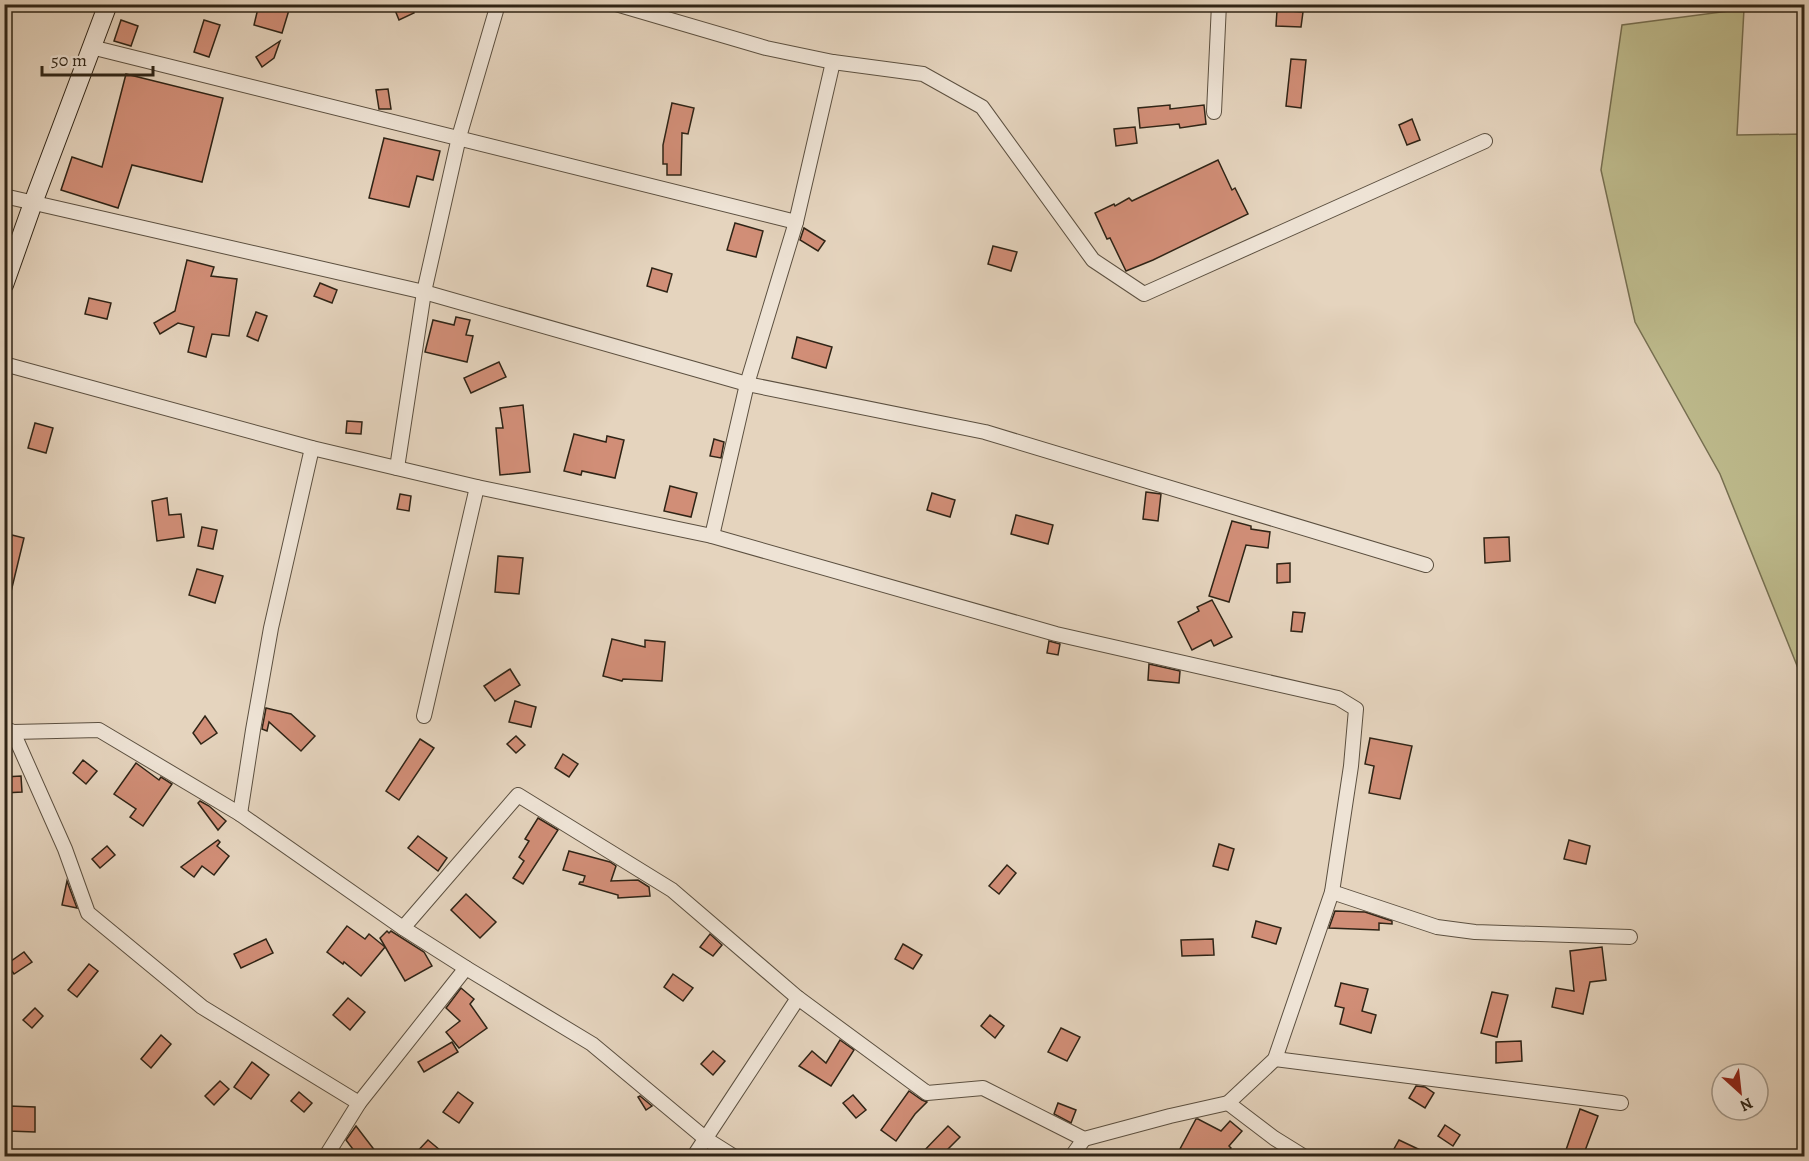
<svg xmlns="http://www.w3.org/2000/svg" width="1809" height="1161" viewBox="0 0 1809 1161" font-family="Alegreya,serif">
	<style>
		.green { fill: #bdba8c; stroke: #766f51; stroke-width: 1.5 }
		.building { fill: #d18e77; stroke: #2f2416; stroke-width: 1.5 }
		.lines { fill: none; stroke-linecap: round; stroke-linejoin: round }
		.street-casing { stroke: #5c5040; stroke-width: 16 }
		.secondary-casing { stroke: #2f2416; stroke-width: 20 }
		.street { stroke: #eee3d5; stroke-width: 14 }
		.secondary { stroke: #eee3d5; stroke-width: 18 }
	</style>
	<rect width="100%" height="100%" fill="#e5d4be"/>
	<filter id="stains"><feTurbulence type="fractalNoise" baseFrequency=".00333" numOctaves="4"/><feColorMatrix values="0 0 0 0 .2 0 0 0 0 .09 0 0 0 0 .02 0 0 0 .5 -.17"/></filter>
	<radialGradient id="worn" r=".72"><stop offset=".6" stop-color="#630" stop-opacity="0"/><stop offset="1" stop-color="#630" stop-opacity=".3"/></radialGradient>
	<polygon class="green" points="1744,9 1737,135 1804,134 1804,683 1720,474 1635,322 1601,170 1622,25"/>
	<g class="building">
		<polygon points="259,4 270,4 289,10 282,33 254,25"/>
		<polygon points="406,4 410,4 414,13 399,20 395,10"/>
		<polygon points="1277,10 1303,12 1301,27 1276,26"/>
		<polygon points="121,20 138,26 131,46 114,41"/>
		<polygon points="204,20 220,25 209,57 194,52"/>
		<polygon points="280,41 274,58 262,67 256,57"/>
		<polygon points="1291,59 1306,60 1301,108 1286,106"/>
		<polygon points="126,74 223,98 202,182 132,165 118,208 61,190 72,157 102,167"/>
		<polygon points="388,89 391,109 379,109 376,90"/>
		<polygon points="672,103 694,108 688,134 682,133 681,175 667,175 667,164 663,164 663,145"/>
		<polygon points="1170,105 1170,109 1204,105 1206,124 1180,128 1179,124 1140,128 1138,108"/>
		<polygon points="1412,119 1420,140 1407,145 1399,125"/>
		<polygon points="1135,127 1137,143 1116,146 1114,129"/>
		<polygon points="384,138 440,151 433,180 417,176 409,207 369,198"/>
		<polygon points="1218,160 1232,190 1235,188 1248,214 1153,260 1126,271 1110,238 1107,239 1095,213 1114,204 1115,206 1129,198 1132,201"/>
		<polygon points="735,223 763,231 756,257 727,250"/>
		<polygon points="804,228 825,241 818,251 800,240"/>
		<polygon points="993,246 1017,252 1011,271 988,264"/>
		<polygon points="187,260 214,267 211,276 237,279 229,336 212,334 206,357 188,352 194,327 178,323 160,334 154,323 175,311"/>
		<polygon points="652,268 672,274 667,292 647,286"/>
		<polygon points="320,283 337,290 332,303 314,296"/>
		<polygon points="89,298 111,303 107,319 85,314"/>
		<polygon points="256,312 267,316 258,341 247,336"/>
		<polygon points="456,317 470,320 466,335 473,336 467,362 425,352 433,320 454,325"/>
		<polygon points="797,337 832,347 826,368 792,358"/>
		<polygon points="499,362 506,377 471,393 464,378"/>
		<polygon points="523,405 530,472 500,475 496,428 503,428 500,408"/>
		<polygon points="347,421 362,422 361,434 346,433"/>
		<polygon points="35,423 53,428 46,453 28,448"/>
		<polygon points="574,434 606,442 607,436 624,440 615,478 582,471 581,475 564,471"/>
		<polygon points="714,439 724,442 721,458 710,456"/>
		<polygon points="670,486 697,493 691,517 664,511"/>
		<polygon points="1146,492 1161,494 1158,521 1143,519"/>
		<polygon points="932,493 955,500 950,517 927,510"/>
		<polygon points="400,494 411,496 409,511 397,509"/>
		<polygon points="167,498 169,515 181,514 184,537 157,541 152,501"/>
		<polygon points="1016,515 1053,525 1048,544 1011,534"/>
		<polygon points="1232,521 1251,526 1251,529 1270,532 1268,548 1246,545 1229,602 1209,596"/>
		<polygon points="202,527 217,530 213,549 198,546"/>
		<polygon points="12,535 24,538 9,600 4,600 4,567"/>
		<polygon points="1509,537 1510,561 1485,563 1484,538"/>
		<polygon points="498,556 523,558 519,594 495,592"/>
		<polygon points="1290,563 1290,582 1277,583 1277,564"/>
		<polygon points="197,569 223,576 215,603 189,595"/>
		<polygon points="1212,600 1232,637 1214,646 1211,640 1192,650 1178,622 1199,611 1197,607"/>
		<polygon points="1293,612 1305,613 1302,632 1291,631"/>
		<polygon points="612,639 645,647 645,640 665,642 662,681 623,679 622,681 603,676"/>
		<polygon points="1049,641 1060,644 1058,655 1047,653"/>
		<polygon points="1149,664 1180,671 1179,683 1148,680"/>
		<polygon points="510,669 520,685 495,701 484,686"/>
		<polygon points="515,701 536,707 531,727 509,722"/>
		<polygon points="266,708 291,714 315,736 301,751 269,722 267,731 262,729"/>
		<polygon points="205,716 217,733 201,744 193,733"/>
		<polygon points="516,736 525,745 516,753 507,744"/>
		<polygon points="1370,738 1412,746 1400,799 1369,793 1374,766 1365,764"/>
		<polygon points="420,739 434,748 399,800 386,791"/>
		<polygon points="563,754 578,764 569,777 555,768"/>
		<polygon points="83,760 97,771 86,784 73,773"/>
		<polygon points="136,763 159,780 161,777 172,784 143,826 130,817 136,809 114,794"/>
		<polygon points="21,776 22,792 4,793 4,777"/>
		<polygon points="200,801 209,806 226,821 218,830 198,803"/>
		<polygon points="538,818 558,830 523,884 513,878 524,861 519,857 529,841 525,839"/>
		<polygon points="418,836 447,858 438,871 408,848"/>
		<polygon points="218,840 220,842 217,846 229,856 214,875 202,866 194,877 181,867"/>
		<polygon points="1569,840 1590,846 1586,864 1564,859"/>
		<polygon points="1219,844 1234,849 1228,870 1213,866"/>
		<polygon points="107,846 115,855 100,868 92,859"/>
		<polygon points="569,851 610,862 616,866 611,881 638,880 649,887 650,896 618,898 618,895 579,884 580,882 583,882 585,876 563,870"/>
		<polygon points="1007,865 1016,873 999,894 989,886"/>
		<polygon points="67,881 77,908 62,905"/>
		<polygon points="466,894 496,922 480,938 451,910"/>
		<polygon points="1335,911 1365,912 1392,921 1392,924 1379,923 1379,930 1329,928"/>
		<polygon points="1256,921 1281,928 1276,944 1252,937"/>
		<polygon points="347,926 365,939 369,934 385,947 361,976 344,962 343,964 327,952"/>
		<polygon points="387,931 389,933 391,931 424,952 432,966 405,981 380,938"/>
		<polygon points="710,934 722,945 713,956 700,947"/>
		<polygon points="266,939 273,953 241,968 234,954"/>
		<polygon points="1213,939 1214,955 1182,956 1181,940"/>
		<polygon points="903,944 922,955 913,969 895,959"/>
		<polygon points="1602,947 1606,980 1590,982 1583,1014 1552,1007 1556,988 1574,991 1570,951"/>
		<polygon points="24,952 32,962 14,974 7,964"/>
		<polygon points="89,964 98,971 77,997 68,990"/>
		<polygon points="673,974 693,988 683,1001 664,987"/>
		<polygon points="1341,983 1368,989 1362,1011 1376,1015 1371,1033 1340,1024 1344,1008 1335,1006"/>
		<polygon points="461,988 474,999 470,1004 487,1028 459,1048 446,1032 460,1021 446,1008"/>
		<polygon points="1492,992 1508,995 1497,1037 1481,1033"/>
		<polygon points="348,998 365,1012 350,1030 333,1015"/>
		<polygon points="35,1008 43,1016 32,1028 23,1020"/>
		<polygon points="990,1015 1004,1026 995,1038 981,1026"/>
		<polygon points="1061,1028 1080,1037 1067,1061 1048,1052"/>
		<polygon points="161,1035 171,1044 151,1068 141,1059"/>
		<polygon points="840,1040 854,1050 831,1086 799,1066 812,1051 826,1063"/>
		<polygon points="1521,1041 1522,1061 1496,1063 1496,1042"/>
		<polygon points="452,1042 458,1052 424,1072 418,1062"/>
		<polygon points="713,1051 725,1061 713,1075 701,1064"/>
		<polygon points="252,1062 269,1075 251,1099 234,1087"/>
		<polygon points="220,1081 229,1089 214,1105 205,1096"/>
		<polygon points="1416,1086 1425,1087 1434,1093 1425,1108 1409,1098"/>
		<polygon points="909,1091 922,1100 927,1102 915,1114 896,1141 881,1130"/>
		<polygon points="299,1092 312,1103 304,1112 291,1101"/>
		<polygon points="458,1092 473,1103 459,1123 443,1112"/>
		<polygon points="853,1095 866,1110 856,1118 843,1103"/>
		<polygon points="640,1096 652,1106 646,1110 638,1097"/>
		<polygon points="1058,1103 1076,1110 1071,1123 1054,1114"/>
		<polygon points="9,1106 35,1107 35,1132 8,1131"/>
		<polygon points="1580,1109 1598,1116 1583,1156 1566,1150"/>
		<polygon points="1196,1119 1198,1119 1221,1131 1230,1121 1242,1131 1229,1146 1231,1148 1224,1156 1194,1156 1180,1149"/>
		<polygon points="1445,1125 1460,1135 1453,1146 1438,1136"/>
		<polygon points="356,1126 379,1156 358,1156 346,1140"/>
		<polygon points="948,1126 960,1137 941,1156 919,1156"/>
		<polygon points="428,1140 447,1156 413,1156"/>
		<polygon points="1399,1140 1433,1156 1390,1156"/>
	</g>
	<g class="lines">
		<defs>
			<g id="street">
				<polyline points="616,4 766,48 833,62 923,74 982,107 1093,260 1144,294 1485,141"/>
				<polyline points="91,47 796,222"/>
				<polyline points="1214,112 1219,4"/>
				<polyline points="4,196 424,292 747,384 985,432 1426,565"/>
				<polyline points="4,364 312,448 477,487 712,536 1056,634 1338,698 1356,709 1351,766 1332,892 1275,1059 1228,1103 1170,1116 1084,1139 983,1088 927,1093 798,998 672,890 518,795 403,928"/>
				<polyline points="397,468 424,292 459,137 498,4"/>
				<polyline points="712,536 747,384 796,222 833,62"/>
				<polyline points="424,716 477,487"/>
				<polyline points="4,728 13,732 99,730 240,814 403,928 466,968 592,1044 706,1139 733,1156"/>
				<polyline points="13,732 65,849 88,913 202,1007 359,1103"/>
				<polyline points="240,814 253,730 271,628 312,448"/>
				<polyline points="1332,892 1437,927 1475,932 1630,937"/>
				<polyline points="1275,1059 1621,1103"/>
				<polyline points="1228,1103 1274,1138 1303,1156"/>
				<polyline points="326,1156 359,1103 466,968"/>
				<polyline points="694,1156 798,998"/>
				<polyline points="1072,1156 1084,1139"/>
			</g>
			<polyline id="secondary" points="4,285 33,203 108,4"/>
		</defs>
		<use href="#street" class="street-casing"/>
		<use href="#secondary" class="secondary-casing"/>
		<use href="#street" class="street"/>
		<use href="#secondary" class="secondary"/>
	</g>
	<rect width="1809" height="1161" fill="none" stroke="#e5d4be" stroke-width="24"/>
	<rect x="6" y="6" width="1797" height="1149" fill="none" stroke="#2f2416" stroke-width="3"/>
	<rect x="12" y="12" width="1785" height="1137" fill="none" stroke="#2f2416" stroke-width="1.5"/>
	<g transform="translate(1740 1092) rotate(153)"><circle r="28" fill="#eee3d5" stroke="#a29789" stroke-width="1.5"/>
	<path d="M0-4.5L10 22L0 15L-10 22Z" fill="#8f2418"/>
	<text y="-9" font-size="16" font-weight="bold" text-anchor="middle" fill="#2f2416">N</text>
	</g>
	<path d="M42 66v9h111v-9" fill="none" stroke="#2f2416" stroke-width="3"/>
	<text x="51" y="66" font-size="18" fill="#2f2416" stroke="#eee3d5" stroke-width="4.5" paint-order="stroke">50 m</text>
	<rect width="100%" height="100%" filter="url(#stains)"/>
	<rect width="100%" height="100%" fill="url(#worn)"/>
</svg>
